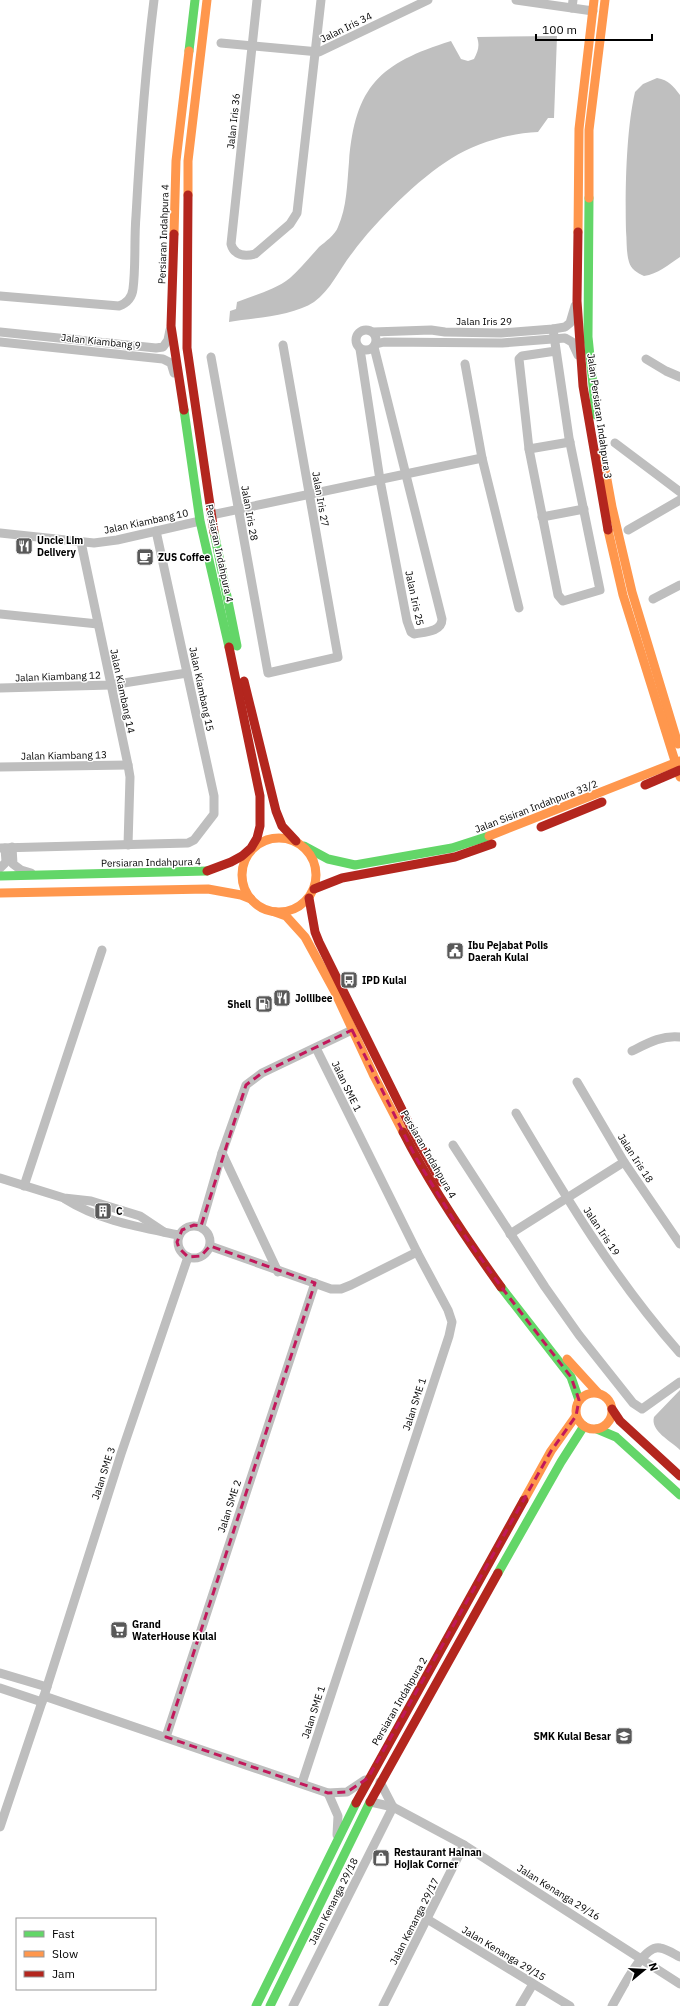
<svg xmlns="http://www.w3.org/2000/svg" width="680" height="2006" viewBox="0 0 680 2006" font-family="'IBM Plex Sans',sans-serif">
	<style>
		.water { fill: #bfbfbf }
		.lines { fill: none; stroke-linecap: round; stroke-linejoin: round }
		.street { stroke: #bebebe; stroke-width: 9 }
		.fast { stroke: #63d668; stroke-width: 9 }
		.slow { stroke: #ff974d; stroke-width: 9 }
		.jam { stroke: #b3261e; stroke-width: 9 }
		.marked { fill: none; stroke: #c2185b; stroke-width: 3; stroke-dasharray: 8 5; stroke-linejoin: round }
		.labels { text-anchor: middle; stroke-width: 3; stroke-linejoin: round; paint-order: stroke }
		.street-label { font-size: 10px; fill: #000; stroke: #fff }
		.poi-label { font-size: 10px; font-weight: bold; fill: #000; stroke: #fff; text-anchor: start }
	</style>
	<rect width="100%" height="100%" fill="#fff"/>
	<g class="water">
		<path d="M 557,36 L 554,118 L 548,118 L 538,132 C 509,133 476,143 452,158 C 418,179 376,221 353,252 C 340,268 331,290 314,302 C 293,316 254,318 229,322 L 230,311 L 236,309 L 237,302 C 255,295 275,290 290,278 C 300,269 310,257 319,247 C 325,242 335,235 338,227 C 347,207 347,184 349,162 C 355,86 380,63 451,41 L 461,59 L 468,61 L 474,59 C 478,51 480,46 477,37 Z"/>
		<path d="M 657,78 C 669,80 673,86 680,95 L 680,257 C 668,265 658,274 644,276 C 637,273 631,269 629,262 C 626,252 627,241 626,231 C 625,191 626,131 635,92 L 643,84 Z"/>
		<path d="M 680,1390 L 680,1450 C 671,1441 650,1431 654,1417 Z"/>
	</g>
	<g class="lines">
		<g class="street">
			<path d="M 257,0 L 231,244 C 234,255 244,257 255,254 L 290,224 L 297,213 L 321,0"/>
			<polyline points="516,0 572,8"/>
			<polyline points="573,0 572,8 593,11"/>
			<polyline points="221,43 319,52 428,0"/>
			<path d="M 0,296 L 119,306 C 127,303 132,298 133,289 C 136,266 134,239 136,216 C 140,144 145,72 154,0"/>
			<polyline points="553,329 569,438 600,590 563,601 558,595 529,449 519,359 522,356 556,351"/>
			<circle cx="366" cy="340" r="10"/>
			<polyline points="0,332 156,348 163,347 168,340 170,330"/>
			<polyline points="373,332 431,330 445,332 501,333 553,329 565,327 570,323 575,306"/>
			<polyline points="0,342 163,359 171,363 174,373"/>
			<polyline points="376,344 384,342 502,343 565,338 572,342 578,355"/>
			<path d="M 360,349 L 380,480 L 407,621 L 411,632 L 414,634 C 424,632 442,632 442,619 L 374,347"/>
			<polyline points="211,357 268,673 338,657 283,345"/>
			<polyline points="646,359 666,371 680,377"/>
			<polyline points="465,364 482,458 519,608"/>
			<polyline points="615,443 680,492"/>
			<polyline points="529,449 570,442"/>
			<polyline points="211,515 482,458"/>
			<polyline points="542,517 584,509"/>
			<polyline points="628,530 680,500"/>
			<polyline points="0,533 94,543 117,540 200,521"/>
			<polyline points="81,542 128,765 130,777 128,845"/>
			<polyline points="653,599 680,585"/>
			<polyline points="0,614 98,624"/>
			<polyline points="0,688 111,685 187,673"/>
			<polyline points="0,767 128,765"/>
			<polyline points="12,847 13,864 21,870 31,873"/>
			<polyline points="0,848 188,843 194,840 214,814 214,796 156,531"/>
			<polyline points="0,868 6,862 5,848"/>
			<path d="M 632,1051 C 648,1043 662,1035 680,1037"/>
			<polyline points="577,1082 624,1162 680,1244"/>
			<path d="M 516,1113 C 565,1196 615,1280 680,1353"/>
			<polyline points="453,1145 545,1287 579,1335 633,1403 642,1409 680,1382"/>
			<polyline points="222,1153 278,1272"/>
			<polyline points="0,1178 64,1198 91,1201 140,1216 164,1232"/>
			<polyline points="24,1186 102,950"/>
			<path d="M 65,1199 C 100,1221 139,1227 178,1235"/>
			<circle cx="194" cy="1242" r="16"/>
			<polyline points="201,1226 222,1153 246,1085 262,1073 352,1030"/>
			<polyline points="510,1234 624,1162"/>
			<polyline points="210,1246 331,1289 341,1289 351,1285 417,1252"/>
			<polyline points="0,1673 47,1687"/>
			<polyline points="0,1688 42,1702"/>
			<polyline points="44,1696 328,1793 347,1792 365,1780"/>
			<polyline points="166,1737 315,1283"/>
			<polyline points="380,1782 393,1807"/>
			<polyline points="302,1783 449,1336 452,1322 448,1310 417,1252 316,1048"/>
			<polyline points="328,1793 338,1816 337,1835"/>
			<polyline points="371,1802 393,1807 464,1845 680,1984"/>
			<polyline points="0,1827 44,1696 121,1454 188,1257"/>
			<polyline points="427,1919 570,2006"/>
			<polyline points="293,2006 393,1807"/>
			<polyline points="383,2006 464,1845"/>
			<polyline points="520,2006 533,1984"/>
			<path d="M 612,2006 C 620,1993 643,1944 660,1948 C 667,1949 674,1954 680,1957"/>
		</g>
		<g class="fast">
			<polyline points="189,51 195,0"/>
			<polyline points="589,198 588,337 596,415"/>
			<polyline points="184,410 200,521 229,647"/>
			<polyline points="214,532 237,646"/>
			<polyline points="304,846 328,859 355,865 452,848 489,836"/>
			<polyline points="0,876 207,871"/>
			<polyline points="501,1287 571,1377 579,1400"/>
			<polyline points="597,1429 616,1437 680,1495"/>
			<polyline points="498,1573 561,1462 584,1426"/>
			<polyline points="256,2006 356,1803"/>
			<polyline points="270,2006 370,1802"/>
		</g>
		<g class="slow">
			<polyline points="188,195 188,161 207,0"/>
			<polyline points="589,198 589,130 605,0"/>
			<polyline points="578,232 579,129 594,0"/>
			<polyline points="174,234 176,161 189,51"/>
			<polyline points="602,452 612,507 632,592 678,744"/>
			<polyline points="608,530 623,595 680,777"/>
			<polyline points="489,836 680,761"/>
			<circle cx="279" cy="875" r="37"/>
			<polyline points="0,893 208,889 241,895 251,899"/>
			<polyline points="275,912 286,916 305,937 335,992 374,1076 403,1132"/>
			<polyline points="567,1359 598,1393"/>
			<circle cx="594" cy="1411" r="18"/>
			<polyline points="524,1500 551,1451 576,1416"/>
		</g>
		<g class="jam">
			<polyline points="188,195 187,348 214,532"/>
			<polyline points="578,232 577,301 583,386 608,530"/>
			<polyline points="174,234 171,326 184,410"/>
			<polyline points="244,681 276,811 282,826 296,841"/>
			<polyline points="645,785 680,770"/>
			<polyline points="541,827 602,802"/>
			<polyline points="207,871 231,862 242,856 251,848 257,838 260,826 260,796 229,647"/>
			<polyline points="314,889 342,878 455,857 492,844"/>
			<polyline points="309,898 315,932 319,942 417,1140 441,1182"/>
			<path d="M 403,1132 C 431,1187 465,1237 501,1287"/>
			<polyline points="612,1409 620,1421 680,1476"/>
			<polyline points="370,1802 498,1573"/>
			<polyline points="356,1803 524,1500"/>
		</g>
	</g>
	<path class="marked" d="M 352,1030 L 416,1158 L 455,1222 L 502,1288 L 571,1377 L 579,1400 L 576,1416 L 551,1451 L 368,1778 L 347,1792 L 328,1793 L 166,1737 L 315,1283 L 210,1246 L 201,1256 L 188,1257 L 179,1248 L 177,1242 L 182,1230 L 194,1225 L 201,1226 L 246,1085 L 262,1073 Z"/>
	<defs>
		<symbol id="restaurant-square" viewBox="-11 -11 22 22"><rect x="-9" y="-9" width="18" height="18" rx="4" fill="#595959" stroke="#fff"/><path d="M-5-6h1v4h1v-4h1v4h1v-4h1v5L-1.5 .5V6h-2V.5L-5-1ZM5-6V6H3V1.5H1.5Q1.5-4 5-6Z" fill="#fff"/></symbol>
		<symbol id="cafe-square" viewBox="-11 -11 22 22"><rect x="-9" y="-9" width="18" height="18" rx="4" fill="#595959" stroke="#fff"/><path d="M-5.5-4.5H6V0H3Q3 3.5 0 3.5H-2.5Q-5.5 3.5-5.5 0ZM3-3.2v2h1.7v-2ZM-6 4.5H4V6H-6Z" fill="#fff"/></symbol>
		<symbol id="civic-square" viewBox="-11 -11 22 22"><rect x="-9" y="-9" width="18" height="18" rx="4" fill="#595959" stroke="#fff"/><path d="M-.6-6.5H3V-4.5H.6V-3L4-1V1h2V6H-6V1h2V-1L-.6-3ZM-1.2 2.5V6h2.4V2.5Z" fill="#fff"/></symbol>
		<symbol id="bus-square" viewBox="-11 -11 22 22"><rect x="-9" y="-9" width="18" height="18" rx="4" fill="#595959" stroke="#fff"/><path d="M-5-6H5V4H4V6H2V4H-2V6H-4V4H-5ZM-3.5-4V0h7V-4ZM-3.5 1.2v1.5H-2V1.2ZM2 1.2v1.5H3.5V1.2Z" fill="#fff"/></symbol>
		<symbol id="fuel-square" viewBox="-11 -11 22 22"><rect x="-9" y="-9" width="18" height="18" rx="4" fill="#595959" stroke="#fff"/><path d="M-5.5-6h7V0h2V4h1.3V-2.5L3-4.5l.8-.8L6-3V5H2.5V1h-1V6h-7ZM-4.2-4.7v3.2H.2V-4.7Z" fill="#fff"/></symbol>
		<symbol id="building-square" viewBox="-11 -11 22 22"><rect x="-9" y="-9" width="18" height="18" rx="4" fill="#595959" stroke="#fff"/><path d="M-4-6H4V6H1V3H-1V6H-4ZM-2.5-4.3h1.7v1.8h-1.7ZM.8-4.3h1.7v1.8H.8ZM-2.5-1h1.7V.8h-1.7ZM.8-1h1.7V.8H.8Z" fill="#fff"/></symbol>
		<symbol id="supermarket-square" viewBox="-11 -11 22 22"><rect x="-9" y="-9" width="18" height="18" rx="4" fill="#595959" stroke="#fff"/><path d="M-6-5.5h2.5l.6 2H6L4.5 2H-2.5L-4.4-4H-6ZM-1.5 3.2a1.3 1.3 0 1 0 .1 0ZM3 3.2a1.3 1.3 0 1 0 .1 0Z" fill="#fff"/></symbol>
		<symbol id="school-square" viewBox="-11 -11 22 22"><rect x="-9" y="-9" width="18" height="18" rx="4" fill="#595959" stroke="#fff"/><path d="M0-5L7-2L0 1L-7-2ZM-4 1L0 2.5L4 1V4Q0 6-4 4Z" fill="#fff"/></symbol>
		<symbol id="shop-square" viewBox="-11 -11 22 22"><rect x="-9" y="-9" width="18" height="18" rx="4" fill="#595959" stroke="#fff"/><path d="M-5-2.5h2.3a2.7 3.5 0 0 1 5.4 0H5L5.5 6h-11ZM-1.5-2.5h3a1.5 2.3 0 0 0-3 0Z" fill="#fff"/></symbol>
	</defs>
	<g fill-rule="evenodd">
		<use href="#restaurant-square" x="14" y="536" width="20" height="20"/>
		<use href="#cafe-square" x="135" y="547" width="20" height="20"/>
		<use href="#civic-square" x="445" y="941" width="20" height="20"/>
		<use href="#bus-square" x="339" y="970" width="20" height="20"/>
		<use href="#restaurant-square" x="272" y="988" width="20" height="20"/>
		<use href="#fuel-square" x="254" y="994" width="20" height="20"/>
		<use href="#building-square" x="93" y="1201" width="20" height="20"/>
		<use href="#supermarket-square" x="109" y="1620" width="20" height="20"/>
		<use href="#school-square" x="614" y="1726" width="20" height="20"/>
		<use href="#shop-square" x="371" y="1848" width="20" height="20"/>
	</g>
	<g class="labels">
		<g class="street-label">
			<text transform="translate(346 27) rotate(-26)" y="4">Jalan Iris 34</text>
			<text transform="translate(233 121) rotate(-84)" y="4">Jalan Iris 36</text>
			<text transform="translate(163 234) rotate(-88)" y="4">Persiaran Indahpura 4</text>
			<text x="484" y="325">Jalan Iris 29</text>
			<text transform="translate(101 341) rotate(6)" y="4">Jalan Kiambang 9</text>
			<text transform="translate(600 416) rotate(82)" y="4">Jalan Persiaran Indahpura 3</text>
			<text transform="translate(321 499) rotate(80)" y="4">Jalan Iris 27</text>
			<text transform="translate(250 513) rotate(80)" y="4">Jalan Iris 28</text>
			<text transform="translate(146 521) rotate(-12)" y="4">Jalan Kiambang 10</text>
			<text transform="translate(220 553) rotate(78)" y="4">Persiaran Indahpura 4</text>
			<text transform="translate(415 598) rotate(78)" y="4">Jalan Iris 25</text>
			<text transform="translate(58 676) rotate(-2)" y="4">Jalan Kiambang 12</text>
			<text transform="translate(202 689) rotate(78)" y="4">Jalan Kiambang 15</text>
			<text transform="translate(123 691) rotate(78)" y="4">Jalan Kiambang 14</text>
			<text transform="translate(64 755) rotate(-1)" y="4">Jalan Kiambang 13</text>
			<text transform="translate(536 806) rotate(-21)" y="4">Jalan Sisiran Indahpura 33/2</text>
			<text transform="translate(151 862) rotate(-1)" y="4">Persiaran Indahpura 4</text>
			<text transform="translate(347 1086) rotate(64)" y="4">Jalan SME 1</text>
			<text transform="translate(429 1154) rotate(60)" y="4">Persiaran Indahpura 4</text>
			<text transform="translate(636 1158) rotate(57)" y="4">Jalan Iris 18</text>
			<text transform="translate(602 1231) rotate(56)" y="4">Jalan Iris 19</text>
			<text transform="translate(414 1404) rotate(-72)" y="4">Jalan SME 1</text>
			<text transform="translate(103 1473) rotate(-72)" y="4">Jalan SME 3</text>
			<text transform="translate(229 1506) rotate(-72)" y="4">Jalan SME 2</text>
			<text transform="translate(399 1701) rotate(-60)" y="4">Persiaran Indahpura 2</text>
			<text transform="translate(313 1712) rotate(-72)" y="4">Jalan SME 1</text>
			<text transform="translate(559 1892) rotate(32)" y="4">Jalan Kenanga 29/16</text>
			<text transform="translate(333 1901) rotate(-63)" y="4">Jalan Kenanga 29/18</text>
			<text transform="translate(414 1921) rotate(-63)" y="4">Jalan Kenanga 29/17</text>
			<text transform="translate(504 1953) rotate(31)" y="4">Jalan Kenanga 29/15</text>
		</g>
		<g class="poi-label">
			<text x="37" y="544">Uncle Lim<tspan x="37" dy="12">Delivery</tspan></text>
			<text x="158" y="561">ZUS Coffee</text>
			<text x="468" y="949">Ibu Pejabat Polis<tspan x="468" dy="12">Daerah Kulai</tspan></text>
			<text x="362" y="984">IPD Kulai</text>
			<text x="295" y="1002">Jollibee</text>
			<text x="251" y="1008" text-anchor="end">Shell</text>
			<text x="116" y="1215">C</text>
			<text x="132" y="1628">Grand<tspan x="132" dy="12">WaterHouse Kulai</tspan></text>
			<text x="611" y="1740" text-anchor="end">SMK Kulai Besar</text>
			<text x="394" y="1856">Restaurant Hainan<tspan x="394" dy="12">Hojiak Corner</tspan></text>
		</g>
	</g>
	<rect x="16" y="1918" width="140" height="72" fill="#ffffff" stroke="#999999"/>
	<rect x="24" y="1931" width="20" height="6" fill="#63d668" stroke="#999999"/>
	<text x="52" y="1938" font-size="12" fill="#000000">Fast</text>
	<rect x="24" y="1951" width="20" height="6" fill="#ff974d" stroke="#999999"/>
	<text x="52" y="1958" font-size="12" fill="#000000">Slow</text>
	<rect x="24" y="1971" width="20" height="6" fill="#b3261e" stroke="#999999"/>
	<text x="52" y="1978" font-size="12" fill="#000000">Jam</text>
	<g transform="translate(644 1970) rotate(72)" stroke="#ffffff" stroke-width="3" paint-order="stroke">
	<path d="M0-3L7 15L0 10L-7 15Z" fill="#000000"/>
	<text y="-6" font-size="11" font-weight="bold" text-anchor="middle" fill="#000000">N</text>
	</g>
	<path d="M536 34v6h116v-6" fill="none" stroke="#000000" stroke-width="2"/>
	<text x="542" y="34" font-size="12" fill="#000000" stroke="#ffffff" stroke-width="3" paint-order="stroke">100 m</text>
</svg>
